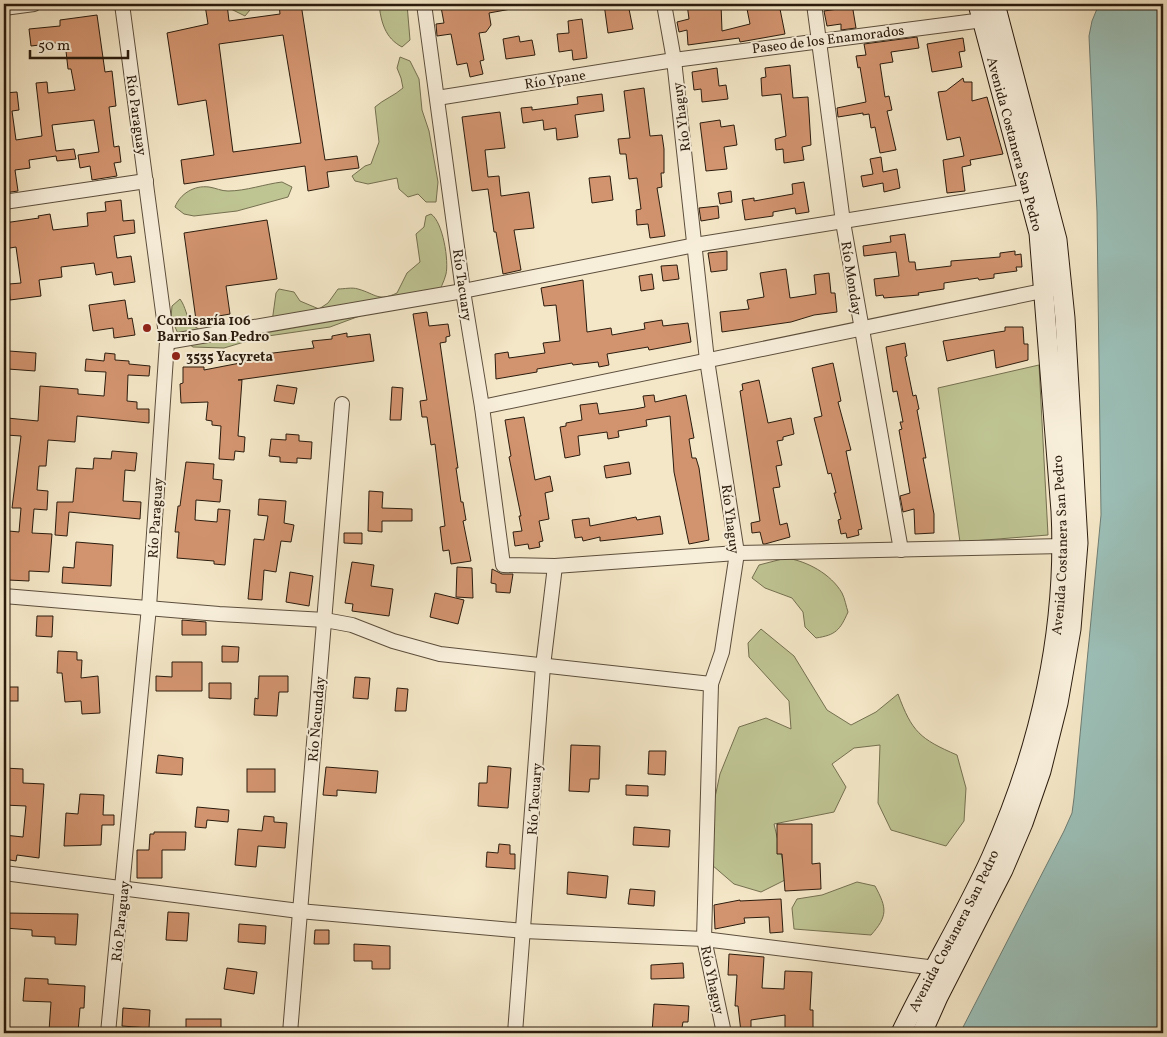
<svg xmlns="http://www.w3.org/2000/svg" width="1167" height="1037" viewBox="0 0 1167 1037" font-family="Vollkorn,serif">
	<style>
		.green { fill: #bfc493; stroke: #747050 }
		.water { fill: #9cbfb7; stroke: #6e7d73 }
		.building { fill: #d2946f; stroke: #2a1b0d; fill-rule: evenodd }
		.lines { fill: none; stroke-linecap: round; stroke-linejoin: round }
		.street-casing { stroke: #5c4e3c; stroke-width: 16 }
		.secondary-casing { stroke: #2a1b0d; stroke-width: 21 }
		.street { stroke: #f8efdb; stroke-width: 14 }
		.secondary { stroke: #f8efdb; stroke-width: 19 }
		.poi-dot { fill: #8f2418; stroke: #f8efdb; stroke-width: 2 }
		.labels { text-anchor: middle; stroke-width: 4; stroke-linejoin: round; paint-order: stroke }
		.street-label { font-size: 14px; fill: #2a1b0d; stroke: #f8efdb }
		.poi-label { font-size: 14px; font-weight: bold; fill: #2a1b0d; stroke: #f8efdb; text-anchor: start }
	</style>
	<rect width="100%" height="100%" fill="#f4e7c7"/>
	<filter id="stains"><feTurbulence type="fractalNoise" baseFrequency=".004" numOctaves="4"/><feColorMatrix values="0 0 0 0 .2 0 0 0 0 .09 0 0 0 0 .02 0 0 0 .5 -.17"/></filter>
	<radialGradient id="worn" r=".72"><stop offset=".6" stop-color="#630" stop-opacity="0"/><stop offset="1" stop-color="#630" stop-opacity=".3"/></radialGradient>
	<g class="green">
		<polygon points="233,4 255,4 245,16 231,9"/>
		<path d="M 379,4 L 407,4 L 410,40 L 402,47 C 385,38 381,22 379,4 Z"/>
		<path d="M 400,57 L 410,61 L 419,79 L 422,110 L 429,131 L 438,182 L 436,202 L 426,202 L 418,194 L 408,197 L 399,189 L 397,178 L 368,184 L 355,181 L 352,176 L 365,166 L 371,164 L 379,142 L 375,107 C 384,99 394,96 403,88 L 401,78 L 397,68 Z"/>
		<path d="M 282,182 L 292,187 L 288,197 L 237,211 L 194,216 L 184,214 L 175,207 C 180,194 194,185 209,187 C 216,188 221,191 228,191 C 246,191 265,184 282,182 Z"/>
		<path d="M 431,214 C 443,222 449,261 446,274 C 444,282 440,289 437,296 L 365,314 L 330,327 L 261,337 L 224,348 L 193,347 L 180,338 L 171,318 L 172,306 L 180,299 C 186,307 186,317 192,324 C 208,342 252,327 272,322 L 276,293 L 279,289 L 294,292 L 300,301 L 319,309 L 328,303 L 338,289 C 344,289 352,287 358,289 C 376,294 378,302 397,293 L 407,273 L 420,262 L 416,234 L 424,227 L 426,216 Z"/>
		<polygon points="1039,365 1048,535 960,542 938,388"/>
		<path d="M 786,558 C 807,561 831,574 842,593 C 845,599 846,606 848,612 C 840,630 836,635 816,638 L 805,627 L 803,612 L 792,598 L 765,588 L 752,578 L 759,565 Z"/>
		<path d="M 761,629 L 794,656 L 827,710 L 851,725 L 876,712 L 898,694 C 912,732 920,739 957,755 L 966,788 L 964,821 L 946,846 L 891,830 L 878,803 L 880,745 L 854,748 L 832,764 L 846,787 L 834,812 L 774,824 L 787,879 L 761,892 L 734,884 L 712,865 L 714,802 L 720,774 L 739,727 L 766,718 L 791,729 L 789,701 L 749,657 L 748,643 Z"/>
		<path d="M 857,882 L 875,886 C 887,908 888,916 871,935 L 794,929 L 792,908 L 797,899 L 822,895 Z"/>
	</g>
	<polygon class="water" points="1099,4 1163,4 1163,1033 960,1033 1064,831 1072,813 1074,798 1101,515 1097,212 1089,36 1092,21"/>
	<g class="building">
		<path d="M 227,4 L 229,21 L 280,14 L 279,4 L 301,4 L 325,160 L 357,156 L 359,168 L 327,172 L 329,187 L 308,191 L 305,166 L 184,184 L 181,160 L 214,155 L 206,100 L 178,105 L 167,33 L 208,24 L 205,5 ZM 283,35 L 301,143 L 233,152 L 219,44 Z"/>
		<polygon points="447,4 510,4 511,9 489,13 491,25 486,32 479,33 484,60 480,61 483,74 470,77 467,63 457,65 451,34 437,36 436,24 444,23 441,7 447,6"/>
		<polygon points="604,4 628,4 633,29 608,33"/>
		<polygon points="687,4 721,4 722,31 750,24 746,4 779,4 785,34 740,42 739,38 688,45 687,30 679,32 677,22 689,19"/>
		<polygon points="837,4 852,4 856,28 841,30 841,24 827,26 824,11 838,9"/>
		<polygon points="97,15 105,72 112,71 116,106 109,107 114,147 119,146 121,162 114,163 117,176 92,180 90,166 80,168 78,155 99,152 94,120 52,125 56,151 74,149 76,159 57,161 56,156 29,160 30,168 15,170 18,191 4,193 4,93 17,92 19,110 12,111 16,140 42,136 36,83 47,82 48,93 75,90 71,69 68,69 65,42 31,46 29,29 60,26 60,20"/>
		<polygon points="582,19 587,58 573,60 572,50 559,52 557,34 569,33 568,21"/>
		<polygon points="519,36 520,42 532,40 535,55 506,59 503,39"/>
		<polygon points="917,37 919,48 891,52 893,62 880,64 885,97 889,96 892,110 887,111 896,150 880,153 875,127 871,128 869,114 863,115 863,113 838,117 837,108 866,102 860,67 858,68 856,56 866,55 864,44"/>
		<polygon points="963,38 965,51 959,52 962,67 932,72 927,44"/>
		<polygon points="790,65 793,98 808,97 811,145 802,147 804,160 784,163 783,149 776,150 775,139 786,136 781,94 762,96 761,78 766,77 765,68"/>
		<polygon points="717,68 719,86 726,85 728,99 702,102 701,89 694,90 692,72"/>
		<polygon points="963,78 964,82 972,82 972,101 987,97 1003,154 970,160 971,165 962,167 965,191 947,193 943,160 964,156 960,137 947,140 938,92 946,91"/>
		<polygon points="644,88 650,136 662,135 664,149 664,173 661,173 662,187 657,188 665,236 650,238 648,224 637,225 636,210 641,209 637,178 629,179 626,154 620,154 618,139 630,138 624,91"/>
		<polygon points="602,94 604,111 575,115 578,137 557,140 556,128 544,130 543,120 523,123 521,108 532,107 532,110 578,104 577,97"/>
		<polygon points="500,112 505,148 485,150 488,177 499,176 501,196 529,192 534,228 514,230 521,270 503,274 496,232 494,232 488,189 472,191 462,117"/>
		<polygon points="720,120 721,127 734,125 737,145 724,147 727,169 706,171 700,123"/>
		<polygon points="881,157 883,172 897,169 900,188 884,192 883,183 863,187 861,176 873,174 870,159"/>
		<polygon points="610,176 613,200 592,203 589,178"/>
		<polygon points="804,182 809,212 796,214 795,208 773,212 773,216 745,220 742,200 754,198 754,201 793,194 792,184"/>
		<polygon points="731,191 732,202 720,204 718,193"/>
		<polygon points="121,200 123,221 134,220 135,233 114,236 117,258 131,256 135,282 114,285 112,272 96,275 94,263 61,267 62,277 39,280 41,296 10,300 9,284 21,283 16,247 4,249 4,238 6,238 4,223 39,218 38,216 50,214 53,230 88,226 87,213 106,211 105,202"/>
		<polygon points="718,206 719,218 701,221 699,208"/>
		<polygon points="267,220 277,279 226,286 230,314 196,320 184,233"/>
		<polygon points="905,234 909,262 915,262 916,270 951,266 951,261 1000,257 1000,253 1015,251 1015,255 1021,254 1022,267 1016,267 1017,271 994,274 994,278 979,280 978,278 944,283 944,289 918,293 919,295 884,298 883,295 876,296 874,279 899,276 896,252 864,256 863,246 891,242 890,236"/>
		<polygon points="727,251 727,270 711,272 708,253"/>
		<polygon points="677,265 679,279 663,281 661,266"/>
		<polygon points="786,269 790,298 816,294 814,275 829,273 831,293 835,293 837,312 814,315 791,322 722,332 720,312 749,309 747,300 764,297 760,273"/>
		<polygon points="652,274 654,289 641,291 639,276"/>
		<polygon points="583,280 587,332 611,328 612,335 645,329 644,323 662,320 663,326 688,323 691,342 649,350 648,347 607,354 609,365 599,367 598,362 573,365 572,363 537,369 537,372 496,379 495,354 508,352 509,358 545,353 543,343 560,341 556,305 544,306 541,288"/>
		<polygon points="125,300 128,319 132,318 135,335 114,338 113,328 93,331 89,305"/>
		<polygon points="427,312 429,326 448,324 450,336 446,337 446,342 440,343 458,468 456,468 461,502 463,502 466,520 463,521 471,561 451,564 449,550 443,551 440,527 445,526 435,444 431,445 427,417 422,417 420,401 427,400 413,314"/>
		<polygon points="1005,327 1023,327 1024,344 1028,344 1028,360 996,368 994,350 947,361 943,341 1005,331"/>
		<polygon points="347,333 347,337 370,334 374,361 238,380 242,380 238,436 245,437 244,452 235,451 234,460 219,459 221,426 212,425 212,421 206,420 208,402 181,403 180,384 183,383 183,367 204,367 204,370 266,358 265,354 314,348 312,341 332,339 332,336"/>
		<polygon points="905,343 907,356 905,357 913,396 916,395 919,409 917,410 926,458 923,458 934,514 934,533 915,534 914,509 903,512 900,496 910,493 899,430 902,429 900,422 903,422 897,391 893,392 886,347"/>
		<polygon points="9,351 36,353 35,371 8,369"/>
		<polygon points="105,353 115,354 115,360 129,361 129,364 150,366 149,376 128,375 127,401 137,402 137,409 149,409 149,423 77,416 75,442 48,440 46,466 39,466 37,490 48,491 47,510 34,509 32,533 52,534 49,572 29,571 29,581 8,580 9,570 4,569 4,551 7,551 9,531 19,532 21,508 12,508 21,436 6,435 7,418 38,421 40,386 78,389 78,394 104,396 106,372 85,371 86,359 104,361"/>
		<polygon points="833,363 841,401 838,402 851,450 846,451 862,529 858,530 859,535 847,538 846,533 841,534 838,520 841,519 834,493 836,493 831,473 828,474 814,418 822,416 812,368"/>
		<polygon points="759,380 768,423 791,418 794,434 783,437 783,440 777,441 782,465 776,466 780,487 773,488 780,525 787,523 790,537 765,544 763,544 760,532 752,533 751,523 760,521 740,391 743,390 742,384"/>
		<polygon points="277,385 297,388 294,404 274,401"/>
		<polygon points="392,387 403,388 401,420 390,420"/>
		<polygon points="654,395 655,402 686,395 694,438 689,439 692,458 696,458 699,468 709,540 689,544 674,472 670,416 646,420 647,426 618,431 619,437 608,439 607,432 578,436 580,455 565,458 560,427 566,426 566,423 582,420 580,405 597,403 599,414 635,409 645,407 643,396"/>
		<polygon points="524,417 535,480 550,476 553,491 545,493 549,519 539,521 543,541 539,542 540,547 529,549 528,544 515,546 513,532 522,531 519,516 521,516 509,457 511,456 505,420"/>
		<polygon points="286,434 299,435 299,441 312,442 311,459 297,458 297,463 280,462 280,457 269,456 271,439 286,440"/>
		<polygon points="112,451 137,453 135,471 125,470 123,501 141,502 140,519 69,512 67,536 55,535 57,502 73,502 76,468 93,469 94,458 111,459"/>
		<polygon points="186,462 214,464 213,479 222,480 220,502 196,500 195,520 217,522 218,509 230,510 225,565 214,564 214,561 177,558 179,532 175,532 178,506 180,506"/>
		<polygon points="629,462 631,474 606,478 604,466"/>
		<polygon points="369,491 383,492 382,508 412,509 412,521 382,521 382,532 368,531"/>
		<polygon points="259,499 286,501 284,523 294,525 291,542 281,541 276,572 264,570 262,600 248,599 254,539 264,540 268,516 258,515"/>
		<polygon points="660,516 663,534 600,541 600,537 583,541 582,537 575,538 572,520 589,518 590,526 636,517 637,520"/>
		<polygon points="344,533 362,533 362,544 344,543"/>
		<polygon points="76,542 113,545 111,586 62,583 63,567 74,568"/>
		<polygon points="352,562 374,565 371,586 393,589 389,616 352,611 353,604 345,603"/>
		<polygon points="457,567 472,568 473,598 456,597"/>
		<polygon points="492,569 502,574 513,574 510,593 496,592 496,584 491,583"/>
		<polygon points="290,572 313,576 309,606 286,602"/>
		<polygon points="435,593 464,600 458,624 430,617"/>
		<polygon points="37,616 53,616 52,637 36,636"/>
		<polygon points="182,620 206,622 206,635 182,635"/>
		<polygon points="222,646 239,647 238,662 222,662"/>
		<polygon points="58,651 77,652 77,660 82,660 81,678 98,676 100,713 82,714 81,701 65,702 62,673 57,673"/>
		<polygon points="172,662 202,662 202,691 156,691 156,676 172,677"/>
		<polygon points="259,676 288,676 288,692 279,692 277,716 254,715 255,698 258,699"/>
		<polygon points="355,677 370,678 368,699 353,698"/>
		<polygon points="209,683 231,683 231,699 209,698"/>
		<rect x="7" y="687" width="11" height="14"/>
		<polygon points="397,688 408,689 406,711 395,711"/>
		<polygon points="571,745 600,746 599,779 590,779 589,792 569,791"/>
		<polygon points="649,751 666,751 665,775 648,774"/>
		<polygon points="158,755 183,758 182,775 156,773"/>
		<polygon points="488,766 511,768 508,808 478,806 479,783 487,783"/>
		<polygon points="326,767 378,771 376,793 337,790 337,796 323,795"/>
		<polygon points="4,768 23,769 23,783 44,784 39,858 17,855 16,861 4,859 4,835 23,837 26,806 4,805"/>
		<rect x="247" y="769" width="28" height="23"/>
		<polygon points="626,785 648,786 648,796 626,795"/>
		<polygon points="80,794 104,795 103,815 114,815 114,825 102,825 101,845 64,846 66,813 78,814"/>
		<polygon points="197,807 229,810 228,822 207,820 206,828 195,827"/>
		<polygon points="264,816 274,817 274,822 287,823 285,848 258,846 256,867 235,865 238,829 262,831"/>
		<polygon points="777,824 812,824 812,864 820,863 821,889 785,891 782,854 777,854"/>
		<polygon points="634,827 670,830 669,847 633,845"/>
		<polygon points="154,832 186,832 185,850 162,850 162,878 137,878 137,850 149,850 150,834 154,834"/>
		<polygon points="499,844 510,845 510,854 515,854 515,869 486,867 487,852 498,853"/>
		<polygon points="568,872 608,876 606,898 567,894"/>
		<polygon points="630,889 655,891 654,906 628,904"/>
		<polygon points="781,899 783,932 770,933 769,917 744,918 745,923 715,929 714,905 740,900 740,901"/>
		<polygon points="168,912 189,913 187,941 166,940"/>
		<polygon points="4,913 78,914 76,945 55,944 55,937 32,936 32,930 4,928"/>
		<polygon points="239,924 266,926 265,944 238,942"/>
		<polygon points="315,930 329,930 329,944 314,944"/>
		<polygon points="354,944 390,946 390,969 372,969 372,961 354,961"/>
		<polygon points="729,954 764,957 762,988 784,989 785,971 812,972 810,1010 813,1010 813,1030 785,1029 785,1015 751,1020 751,1032 741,1032 738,1006 735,1006 737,975 728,975"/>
		<polygon points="683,963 684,978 651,979 651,965"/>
		<polygon points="227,968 257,972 254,994 224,989"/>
		<polygon points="25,978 48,979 48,984 85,986 84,1008 80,1008 78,1032 49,1031 51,1002 23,1001"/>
		<polygon points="654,1004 689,1006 688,1022 683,1022 681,1033 652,1033"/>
		<polygon points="123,1008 150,1010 149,1028 122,1026"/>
		<rect x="186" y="1019" width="35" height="14"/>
	</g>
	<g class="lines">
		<defs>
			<g id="street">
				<polyline points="424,4 463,291 482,407 503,565 555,566 737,553 1063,546"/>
				<polyline points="664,4 674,60 707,360 737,553 722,652 711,684 704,939 724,1033"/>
				<polyline points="814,4 843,222 901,550"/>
				<polyline points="4,8 34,4"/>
				<polyline points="437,98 674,60 983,20"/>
				<polyline points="4,202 146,181"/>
				<polyline points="167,342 463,291 695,245 1036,190"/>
				<polyline points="482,407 1052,289"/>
				<polyline points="4,596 219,614 325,620 352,625 393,641 440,654 711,684"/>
				<polyline points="4,873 299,911 524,931 704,939 936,968"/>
				<polyline points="108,1033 149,607 167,342 122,4"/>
				<polyline points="290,1033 342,404"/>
				<polyline points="515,1033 543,666 555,566"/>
			</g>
			<g id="secondary">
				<path id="s1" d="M 901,1033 C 929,974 964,918 991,858 C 1040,749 1067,630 1061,511 L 1039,233 L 978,4"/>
				<polyline points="922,1033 938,997 1003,870 1023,823 1041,771 1058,703 1071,629 1078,543 1065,318 1057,240 995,4"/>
			</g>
		</defs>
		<use href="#street" class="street-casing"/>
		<use href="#secondary" class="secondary-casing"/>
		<use href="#street" class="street"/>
		<use href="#secondary" class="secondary"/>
	</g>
	<g class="poi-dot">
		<circle cx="147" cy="328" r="5"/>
		<circle cx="176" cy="356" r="5"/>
	</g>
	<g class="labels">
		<g class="street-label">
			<text transform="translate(828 39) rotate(-7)" y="5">Paseo de los Enamorados</text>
			<text transform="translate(555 79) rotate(-9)" y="5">Río Ypane</text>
			<text transform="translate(137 115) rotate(82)" y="5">Río Paraguay</text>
			<text transform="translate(681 117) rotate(-97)" y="5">Río Yhaguy</text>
			<text transform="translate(1015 144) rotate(75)" y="5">Avenida Costanera San Pedro</text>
			<text transform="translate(852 278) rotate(81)" y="5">Río Monday</text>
			<text transform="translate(463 285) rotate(82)" y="5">Río Tacuary</text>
			<text transform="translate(155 518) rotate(-86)" y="5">Río Paraguay</text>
			<text transform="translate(731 519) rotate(83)" y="5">Río Yhaguy</text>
			<text dy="5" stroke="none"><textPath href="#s1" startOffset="520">Avenida Costanera San Pedro</textPath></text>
			<text transform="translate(316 719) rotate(-85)" y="5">Río Ñacunday</text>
			<text transform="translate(534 799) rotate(-86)" y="5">Río Tacuary</text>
			<text transform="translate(120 921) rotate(-84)" y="5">Río Paraguay</text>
			<text dy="5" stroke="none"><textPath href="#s1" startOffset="115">Avenida Costanera San Pedro</textPath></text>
			<text transform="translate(713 980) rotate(78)" y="5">Río Yhaguy</text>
		</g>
		<g class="poi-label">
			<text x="157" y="325">Comisaría 106<tspan x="157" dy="16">Barrio San Pedro</tspan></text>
			<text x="186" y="361">3535 Yacyreta</text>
		</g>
	</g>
	<rect width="1167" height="1037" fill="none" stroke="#f4e7c7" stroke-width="20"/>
	<rect x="5" y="5" width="1157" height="1027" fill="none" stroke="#2a1b0d" stroke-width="2.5"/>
	<rect x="10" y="10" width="1147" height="1017" fill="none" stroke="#2a1b0d"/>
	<path d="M30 50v8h98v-8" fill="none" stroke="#2a1b0d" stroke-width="2.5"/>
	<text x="38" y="50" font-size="15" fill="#2a1b0d" stroke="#f8efdb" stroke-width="4" paint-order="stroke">50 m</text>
	<rect width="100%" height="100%" filter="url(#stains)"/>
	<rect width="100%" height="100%" fill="url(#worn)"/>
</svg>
